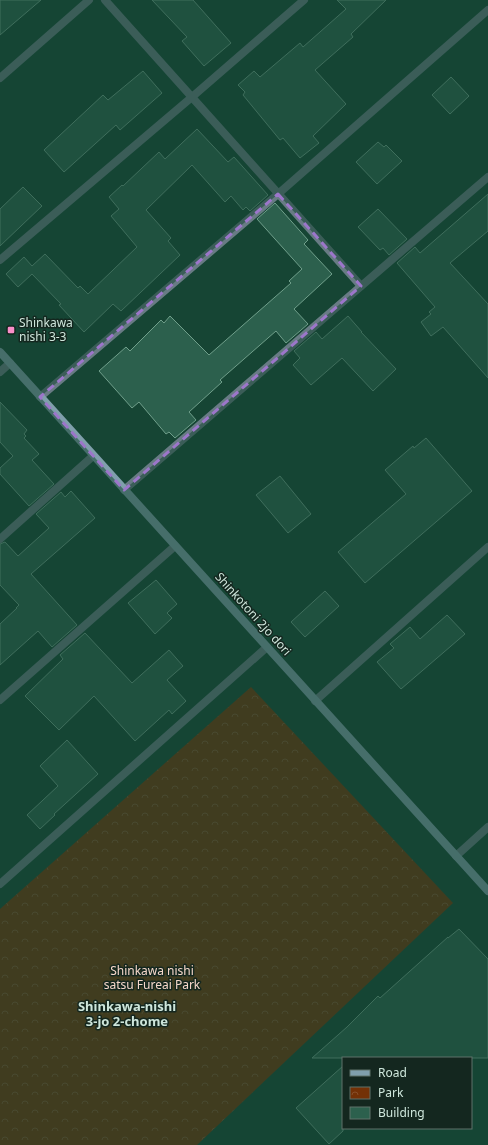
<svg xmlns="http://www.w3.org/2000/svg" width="488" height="1145" viewBox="0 0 488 1145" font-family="'Noto Sans',sans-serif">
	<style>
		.park { fill: url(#park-crowns) }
		.building { fill: #2c604d; stroke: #709f8b }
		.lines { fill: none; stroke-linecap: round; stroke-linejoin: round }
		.lane { stroke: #687b84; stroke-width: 8 }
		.street { stroke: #687b84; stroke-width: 8 }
		.secondary { stroke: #809fac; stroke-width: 8 }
		.marked { fill: none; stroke: #9c76ca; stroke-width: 3; stroke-dasharray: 8 5; stroke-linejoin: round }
		.poi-dot { fill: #f98fc9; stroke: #14271f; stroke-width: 1.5 }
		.labels { text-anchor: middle; stroke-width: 3; stroke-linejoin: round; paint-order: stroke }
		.poi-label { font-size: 12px; fill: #cee6db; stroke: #14271f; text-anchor: start }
		.street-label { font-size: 12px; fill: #cee6db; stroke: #14271f }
		.park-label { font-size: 12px; fill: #f6d8ca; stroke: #14271f }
		.neighbourhood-label { font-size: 13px; font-weight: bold; fill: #cee6db; stroke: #14271f }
	</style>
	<defs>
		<pattern id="park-crowns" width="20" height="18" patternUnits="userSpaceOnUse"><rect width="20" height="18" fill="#733106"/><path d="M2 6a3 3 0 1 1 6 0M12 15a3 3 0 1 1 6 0" fill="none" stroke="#864f2a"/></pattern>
	</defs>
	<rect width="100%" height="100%" fill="#164534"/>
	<polygon class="park" points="251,687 453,903 197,1145 0,1145 0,909"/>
	<g class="building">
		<polygon points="0,0 41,0 0,35"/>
		<polygon points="152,0 193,0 231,43 204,66 182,41 187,37"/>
		<polygon points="337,0 386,0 351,34 353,37 315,70 346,104 313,136 319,143 300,158 283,138 280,140 243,95 245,92 238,85 254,71 260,77 300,43 303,47 346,9"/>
		<polygon points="143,71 162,93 120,130 116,125 64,172 44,150 103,95 108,100"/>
		<polygon points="451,77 469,96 450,114 432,95"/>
		<polygon points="197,129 228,162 234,157 268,195 250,211 246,207 243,210 231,196 225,202 192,165 146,210 171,238 168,241 180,255 121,311 113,304 84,332 59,305 61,304 32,274 18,287 6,274 24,257 32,266 45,254 78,288 80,286 88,294 137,247 111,216 119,209 109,197 122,185 123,186 159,152 165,159"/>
		<polygon points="378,142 384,147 386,145 402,161 377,184 356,162"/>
		<polygon points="23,187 42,206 0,246 0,209"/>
		<polygon points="488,194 488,231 450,263 488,304 488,378 443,327 431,336 421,322 431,314 429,312 435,307 397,263 415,247 420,253"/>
		<polygon points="275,203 308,240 304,244 332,274 294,309 308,324 286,343 276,331 220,380 222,382 189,412 196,420 175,438 169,432 166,434 139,402 132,408 99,371 126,347 130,351 161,320 164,323 170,316 209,355 291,283 289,281 302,269 257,219"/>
		<polygon points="378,209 407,239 389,255 383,248 380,250 358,227"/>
		<polygon points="348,316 362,332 361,332 396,369 373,391 342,358 311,385 293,365 300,358 294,351 316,332 322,339"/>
		<polygon points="0,402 27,430 24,434 26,436 24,438 39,454 32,460 54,484 29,506 0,474 0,468 13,456 0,442"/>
		<polygon points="426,438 472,491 365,583 338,552 406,494 385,470 413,446 414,448"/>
		<polygon points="280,476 311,514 288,533 256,495"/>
		<polygon points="71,491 95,518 31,574 77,625 52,647 38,631 0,665 0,624 17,608 16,608 19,605 0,585 0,544 5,542 18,556 49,528 36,514 61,492 65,497"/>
		<polygon points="156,580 177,604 167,613 172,618 155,634 128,603"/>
		<polygon points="325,591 339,606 305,637 291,622"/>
		<polygon points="447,615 465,634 401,689 377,662 394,648 390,644 410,627 420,639"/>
		<polygon points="85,633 132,683 169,650 183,666 167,680 186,701 172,714 169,710 135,741 94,696 59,730 25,696 63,659 60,655"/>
		<polygon points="67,740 98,774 54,814 55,815 40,829 27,815 58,786 40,766"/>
		<polygon points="459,929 488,959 488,1058 312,1058 347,1027 378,996 380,998 448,937 448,938"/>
		<polygon points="343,1066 343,1131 329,1144 296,1108"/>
	</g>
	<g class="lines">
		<g class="lane">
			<polyline points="315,701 488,547"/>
			<polyline points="456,856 488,827"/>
		</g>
		<g class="street">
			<polyline points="105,0 361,286"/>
			<polyline points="0,78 89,0"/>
			<polyline points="0,260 192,97 304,0"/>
			<polyline points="0,372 10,363"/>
			<polyline points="40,397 278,194 488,10"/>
			<polyline points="124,490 488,177"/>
			<polyline points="0,539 93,456"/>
			<polyline points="0,700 175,546"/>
			<polyline points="0,884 267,647"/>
		</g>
		<polyline class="secondary" points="0,352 488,891"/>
	</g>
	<path d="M0 0H488V1145H0ZM 278,194 L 361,286 L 124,490 L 40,397 Z" fill="#164534" fill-opacity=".55" fill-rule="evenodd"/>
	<path class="marked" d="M 278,194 L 361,286 L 124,490 L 40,397 Z"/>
	<rect class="poi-dot" x="7" y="326" width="8" height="8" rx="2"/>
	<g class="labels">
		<g class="poi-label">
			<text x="19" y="327">Shinkawa<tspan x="19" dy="14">nishi 3-3</tspan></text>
		</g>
		<g class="street-label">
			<text transform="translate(253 614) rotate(48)" y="4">Shinkotoni 2jo dori</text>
		</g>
		<g class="park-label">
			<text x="152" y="975">Shinkawa nishi<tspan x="152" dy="14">satsu Fureai Park</tspan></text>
		</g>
		<g class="neighbourhood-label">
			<text x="127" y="1011">Shinkawa-nishi<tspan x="127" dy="15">3-jo 2-chome</tspan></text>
		</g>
	</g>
	<rect x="342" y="1057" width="130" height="72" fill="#14271f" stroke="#5e736a"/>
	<rect x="350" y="1070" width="20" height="6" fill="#809fac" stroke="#5e736a"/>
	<text x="378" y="1077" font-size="12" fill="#cee6db">Road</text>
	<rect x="350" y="1087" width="20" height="12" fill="url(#park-crowns)" stroke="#5e736a"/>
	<text x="378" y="1097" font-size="12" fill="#cee6db">Park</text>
	<rect x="350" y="1107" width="20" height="12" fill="#2c604d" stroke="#5e736a"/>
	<text x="378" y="1117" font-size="12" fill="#cee6db">Building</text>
</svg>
